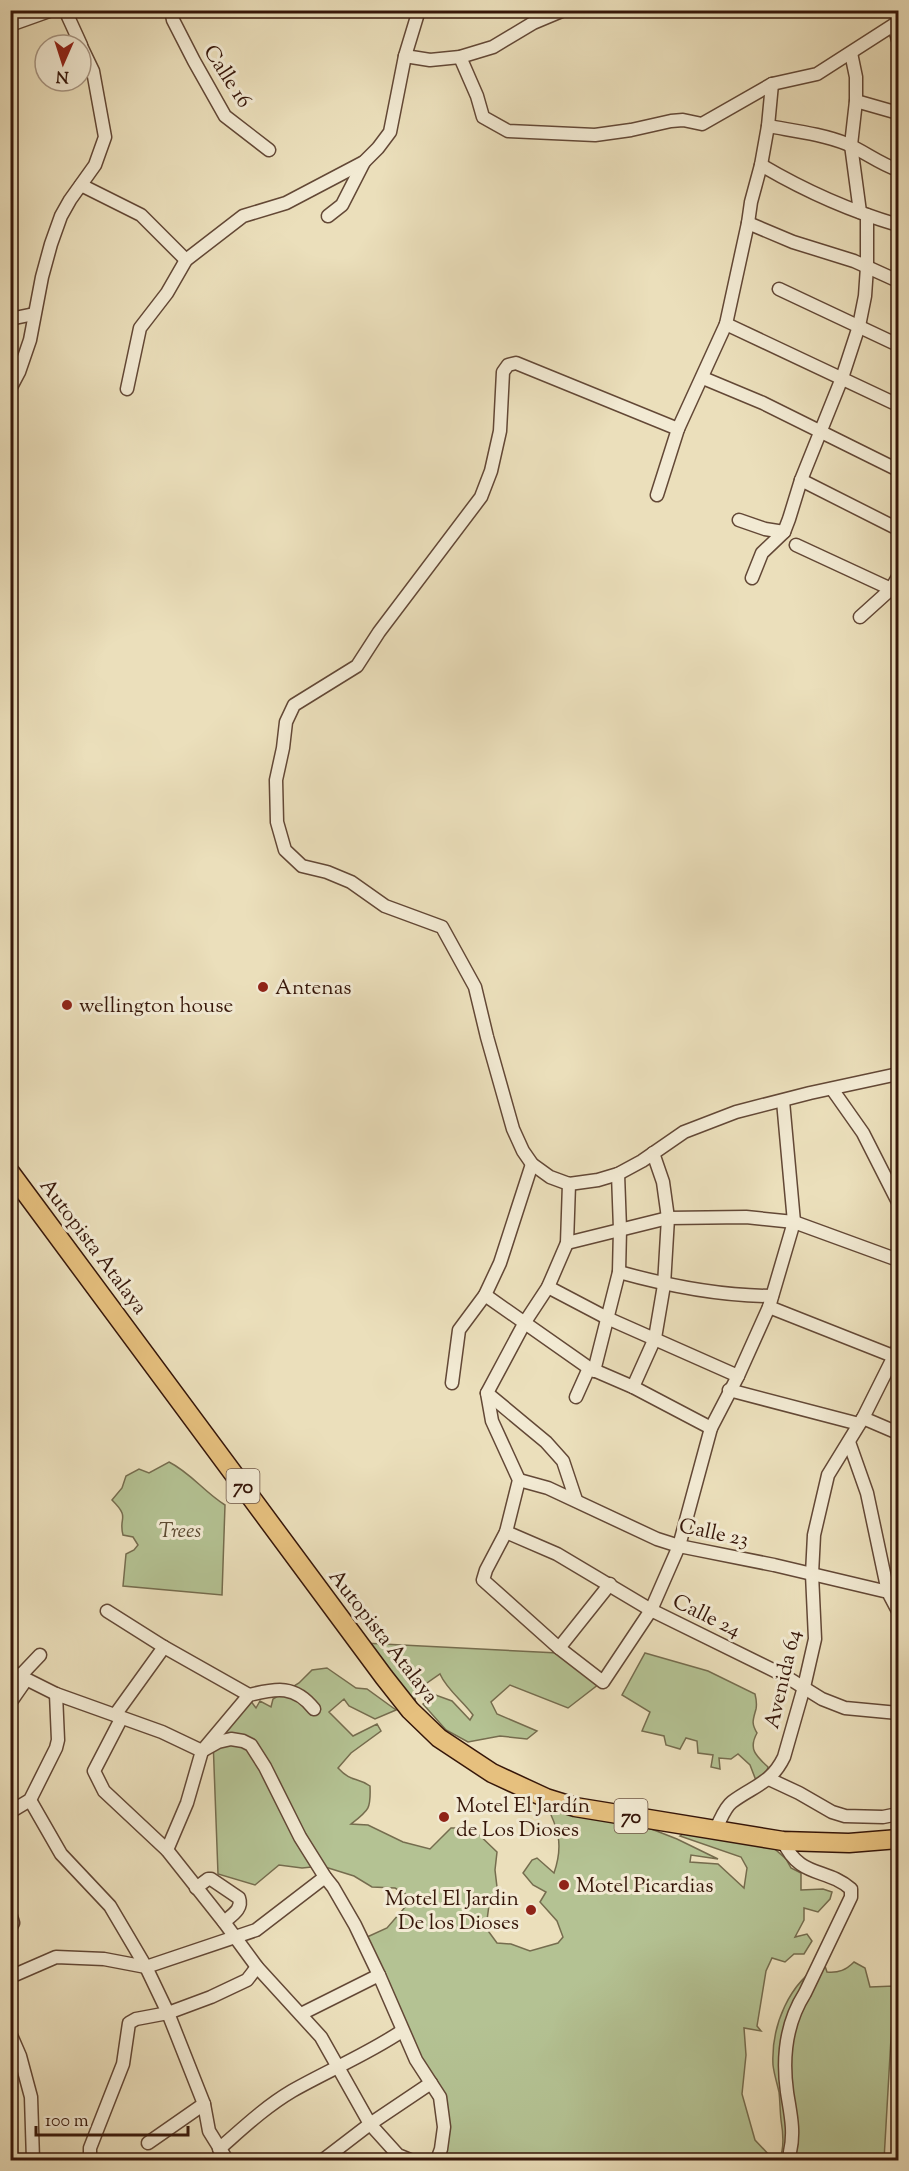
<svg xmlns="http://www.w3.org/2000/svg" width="909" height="2171" viewBox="0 0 909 2171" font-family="'Sorts Mill Goudy',serif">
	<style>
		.green { fill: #b4c293; stroke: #756c4e; stroke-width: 1.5 }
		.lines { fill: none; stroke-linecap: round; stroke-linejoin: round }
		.street-casing { stroke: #634836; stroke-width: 15 }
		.primary-casing { stroke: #361609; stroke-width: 21 }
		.street { stroke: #f2ead3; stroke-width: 12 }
		.primary { stroke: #e6c07e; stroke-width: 18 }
		.poi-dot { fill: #8f2418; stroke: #f2ead3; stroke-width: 2 }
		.labels { text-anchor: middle; stroke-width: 6; stroke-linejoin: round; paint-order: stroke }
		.shield { fill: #f2ead3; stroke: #6e5646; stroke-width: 1.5 }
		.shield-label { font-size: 20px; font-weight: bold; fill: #361609 }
		.street-label { font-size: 21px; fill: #361609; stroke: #f2ead3 }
		.poi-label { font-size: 21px; fill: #361609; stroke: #f2ead3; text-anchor: start }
		.park-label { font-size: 21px; font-style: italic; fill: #5c4a32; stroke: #f2ead3 }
	</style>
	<rect width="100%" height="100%" fill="#ebdfbb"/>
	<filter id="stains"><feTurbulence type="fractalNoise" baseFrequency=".00333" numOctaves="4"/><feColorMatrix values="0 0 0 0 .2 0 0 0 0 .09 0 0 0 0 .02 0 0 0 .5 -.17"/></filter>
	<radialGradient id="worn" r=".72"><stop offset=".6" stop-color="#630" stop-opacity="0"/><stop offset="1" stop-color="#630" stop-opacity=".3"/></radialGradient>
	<g class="green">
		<path d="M 169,1462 C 191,1473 204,1492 225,1505 L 222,1595 L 123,1586 L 126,1554 L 134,1550 L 138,1545 L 133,1537 L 123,1535 C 118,1516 131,1519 112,1500 L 122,1488 L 126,1476 L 139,1469 L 149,1473 Z"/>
		<path d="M 363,1643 L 558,1653 L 599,1684 L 568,1708 L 510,1685 L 491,1702 L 497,1714 L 537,1731 L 527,1739 L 500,1736 L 468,1742 L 446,1730 L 423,1704 L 433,1694 L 452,1701 L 470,1720 L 473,1715 C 463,1701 447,1690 440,1674 L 414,1692 L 417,1712 Z"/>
		<path d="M 645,1653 L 708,1671 L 755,1694 C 756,1698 757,1704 756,1709 C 753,1720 751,1723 757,1733 C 748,1749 756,1756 768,1767 L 765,1778 L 757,1783 L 750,1765 L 738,1754 L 731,1759 L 719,1758 L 720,1769 L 711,1767 L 713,1755 L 698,1753 L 697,1741 L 686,1738 L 680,1749 L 666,1745 L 664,1736 L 642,1731 L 650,1712 L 622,1695 Z"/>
		<path d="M 327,1668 L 356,1688 L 367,1689 L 396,1710 L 375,1719 L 349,1706 L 344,1699 L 329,1712 L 353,1736 L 377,1724 L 381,1731 L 351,1753 L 338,1768 C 352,1783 355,1776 370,1786 C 371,1809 369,1810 351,1824 L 368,1825 L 403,1842 L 430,1849 L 451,1828 L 472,1828 L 497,1852 L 495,1870 L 499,1904 L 489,1905 L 486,1928 L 497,1943 L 511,1944 L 530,1951 L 558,1943 L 563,1937 L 557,1921 L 540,1902 L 546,1892 L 533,1885 L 523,1873 L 532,1860 L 537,1858 L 554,1873 C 564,1844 558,1828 545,1802 L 636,1823 L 677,1839 L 718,1859 L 691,1855 L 690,1862 L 718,1864 L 744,1888 L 747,1868 L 741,1857 L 680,1836 L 686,1832 L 768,1843 L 786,1859 L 791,1868 L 801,1873 L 801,1890 L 823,1889 L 832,1892 L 830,1899 L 818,1912 L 804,1908 L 804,1920 L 795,1937 L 807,1934 L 812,1941 L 804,1954 L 794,1954 L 785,1962 L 772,1958 L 766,1971 L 757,2026 L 761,2031 L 744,2028 L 746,2055 L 742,2094 L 755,2140 L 770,2156 L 768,2160 L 438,2160 L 446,2128 L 365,1938 L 387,1928 L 413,1898 L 395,1888 L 372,1887 L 354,1876 L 322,1866 L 302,1868 L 279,1865 L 255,1885 L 218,1874 L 213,1739 L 250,1700 L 256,1708 L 260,1701 L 271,1707 L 273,1699 L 299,1683 L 312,1670 Z"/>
		<path d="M 854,1962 L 865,1968 L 870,1987 L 894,1986 L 884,2160 L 779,2160 C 785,2149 783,2132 781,2120 C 780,2111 780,2101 779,2092 C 777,2083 774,2074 773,2065 C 771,2026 789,1982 824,1963 L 827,1972 C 839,1973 846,1970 854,1962 Z"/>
	</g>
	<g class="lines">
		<defs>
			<g id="street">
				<polyline points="65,10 81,45"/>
				<polyline points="171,10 173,20 194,61 225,116 269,150"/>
				<polyline points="10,25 52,10"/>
				<polyline points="894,25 898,40"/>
				<polyline points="851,53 856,77 856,101 851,145 860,212"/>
				<polyline points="405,56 430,60 460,57 493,47 533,23 564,10"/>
				<polyline points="460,57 477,96 483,117 508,131 595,135 631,130 671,121 683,120 702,124 772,84 817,74 898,22"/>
				<polyline points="856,101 898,113"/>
				<path d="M 768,126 C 795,131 822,134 847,144 C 865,152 880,164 898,170"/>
				<path d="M 761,165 C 805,191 850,211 898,225"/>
				<polyline points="81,185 141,215 186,260"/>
				<polyline points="328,216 342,205 364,162"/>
				<polyline points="748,223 793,242 854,261 898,281"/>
				<polyline points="779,289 898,345"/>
				<polyline points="10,319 34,314"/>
				<polyline points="726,324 898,405"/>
				<polyline points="703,378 763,403 898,470"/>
				<polyline points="10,389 19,372 30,340 42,277 51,244 61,216 70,200 95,165 105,137 93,71 81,46"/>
				<polyline points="127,389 140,328 167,293 186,260 243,216 286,203 364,162 378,148 390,132 405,56 419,10"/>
				<polyline points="678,429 516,363 508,365 503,372 500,431 491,471 481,497 379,632 357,666 294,705 286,722 283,748 276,780 277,822 285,850 302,866 327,872 351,882 385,906 442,927 475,987 487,1037 513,1129 523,1151 532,1164 550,1177 569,1184 598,1180 618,1174 642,1161 684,1132 736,1112 810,1093 898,1074"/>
				<polyline points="801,480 898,529"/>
				<polyline points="657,495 678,429 726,324 748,223 751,202 761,165 768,126 772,84"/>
				<polyline points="739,520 765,529 784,532"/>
				<polyline points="796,545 891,589"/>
				<polyline points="752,578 762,553 784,532 789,519 801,480 842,378 859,326 865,296 867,267 867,215"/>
				<polyline points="860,617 891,589 898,577"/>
				<polyline points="832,1089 863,1133 898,1202"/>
				<polyline points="569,1184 567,1243 548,1287 525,1322 487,1393 492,1421 519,1480 506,1532 486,1570 483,1580 559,1648 603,1682 651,1610 679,1546 711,1428 738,1376 769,1307 794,1222 783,1101"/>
				<polyline points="567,1243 668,1218 746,1217 794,1222 898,1260"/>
				<path d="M 619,1272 C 669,1286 720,1296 772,1296"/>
				<polyline points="548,1287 607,1318 738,1376"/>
				<polyline points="485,1295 589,1368 633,1387 711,1428"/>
				<polyline points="769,1307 898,1358"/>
				<polyline points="594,1371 619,1272 620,1229 618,1174"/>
				<polyline points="452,1383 459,1330 485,1295 500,1263 532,1164"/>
				<polyline points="633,1387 655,1338 664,1285 668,1218 663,1182 653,1153"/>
				<polyline points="729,1390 859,1424"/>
				<polyline points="487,1393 546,1442 563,1461 576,1500"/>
				<polyline points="576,1397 589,1368"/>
				<polyline points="863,1418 898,1433"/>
				<polyline points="849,1442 867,1493 888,1592"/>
				<polyline points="519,1480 548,1488 657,1539 679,1546 774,1565 888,1592 898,1611"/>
				<polyline points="506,1532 557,1554 651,1610 785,1676 822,1699 845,1708 898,1713"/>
				<polyline points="107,1611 164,1647 249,1695"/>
				<polyline points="559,1648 610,1584"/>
				<polyline points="10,1671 56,1694 162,1732 202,1751 218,1742 231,1739 243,1741 251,1745 265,1767 300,1837 325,1877 333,1887 355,1925 379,1975 416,2060 440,2097 444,2127 441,2149 437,2160"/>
				<polyline points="21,1675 40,1655"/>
				<polyline points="10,1703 26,1680"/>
				<polyline points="115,1715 164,1647"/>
				<polyline points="121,1719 94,1771 104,1791 167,1850 224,1922 257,1967 321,2037 370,2124 398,2155 410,2160"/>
				<polyline points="769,1779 799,1793 832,1812 845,1816 883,1817 898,1814"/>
				<polyline points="30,1800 61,1854 110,1906 146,1967 168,2013 204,2104 209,2131 227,2160"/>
				<polyline points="10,1812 30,1800 56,1748 58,1740 56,1694"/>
				<path d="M 715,1830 C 720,1822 724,1808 732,1802 C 753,1786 771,1784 784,1757 L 804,1687 L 815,1639 L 812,1574 L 814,1535 L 828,1475 L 863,1418 L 898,1348"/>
				<path d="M 783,1841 C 800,1879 826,1867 851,1889 L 851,1897 L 805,1993 C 786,2023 782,2056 787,2092 C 790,2112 795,2131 790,2152"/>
				<path d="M 167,1850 L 187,1803 L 202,1751 L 249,1695 C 277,1688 295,1685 314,1709"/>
				<path d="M 196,1888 L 208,1879 L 211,1879 L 239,1898 C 243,1909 232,1915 224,1922"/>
				<polyline points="10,1913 13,1923 10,1929"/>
				<polyline points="10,1977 56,1957 104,1959 146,1967 256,1930 325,1877"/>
				<polyline points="301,2014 379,1975"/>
				<polyline points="10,2033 20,2056 31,2097 33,2160"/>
				<polyline points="148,2143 204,2104"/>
				<path d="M 219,2149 C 243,2128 265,2107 292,2091 C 329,2070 366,2055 402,2031"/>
				<polyline points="90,2160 90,2148 123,2064 129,2023 136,2019 168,2013 211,1997 247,1980 257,1967"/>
				<polyline points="323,2160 370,2124 431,2083"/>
			</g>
			<polyline id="primary" points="10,1172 384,1677 410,1710 439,1738 492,1773 546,1798 575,1807 783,1841 849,1843 898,1839"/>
		</defs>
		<use href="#street" class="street-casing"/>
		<use href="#primary" class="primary-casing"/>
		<use href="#street" class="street"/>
		<use href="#primary" class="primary"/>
	</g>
	<g class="poi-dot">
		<circle cx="263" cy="987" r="6"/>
		<circle cx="67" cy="1005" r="6"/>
		<circle cx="444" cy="1817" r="6"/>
		<circle cx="564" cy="1885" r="6"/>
		<circle cx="531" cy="1910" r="6"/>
	</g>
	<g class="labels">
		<g class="shield">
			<rect x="226.5" y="1469" width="33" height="34" rx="4.5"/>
			<rect x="614.5" y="1799" width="33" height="34" rx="4.5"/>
		</g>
		<g class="shield-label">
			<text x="243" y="1493">70</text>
			<text x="631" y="1823">70</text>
		</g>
		<g class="street-label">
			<text transform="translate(228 76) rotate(57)" y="7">Calle 16</text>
			<text transform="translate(94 1246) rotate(53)" y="7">Autopista Atalaya</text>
			<text transform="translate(714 1532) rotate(12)" y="7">Calle 23</text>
			<text transform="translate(707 1615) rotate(26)" y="7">Calle 24</text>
			<text transform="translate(384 1636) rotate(52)" y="7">Autopista Atalaya</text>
			<text transform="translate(782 1679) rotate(-77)" y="7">Avenida 64</text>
		</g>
		<g class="poi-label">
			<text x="275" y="994">Antenas</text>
			<text x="79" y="1012">wellington house</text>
			<text x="456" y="1812">Motel El Jardín<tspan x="456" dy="24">de Los Dioses</tspan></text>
			<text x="576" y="1892">Motel Picardias</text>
			<text x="519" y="1905" text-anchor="end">Motel El Jardin<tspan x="519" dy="24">De los Dioses</tspan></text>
		</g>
		<g class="park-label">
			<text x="180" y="1537">Trees</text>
		</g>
	</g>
	<rect width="909" height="2171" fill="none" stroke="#ebdfbb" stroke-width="36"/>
	<rect x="12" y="12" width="885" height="2147" fill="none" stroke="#361609" stroke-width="3"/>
	<rect x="18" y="18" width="873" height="2135" fill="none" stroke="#361609" stroke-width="1.5"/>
	<g transform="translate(63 63) rotate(183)"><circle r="28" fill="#f2ead3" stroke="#a79582" stroke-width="1.5"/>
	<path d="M0-4.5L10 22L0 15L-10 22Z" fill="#8f2418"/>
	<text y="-9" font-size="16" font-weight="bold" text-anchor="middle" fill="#361609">N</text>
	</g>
	<path d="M36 2126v9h152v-9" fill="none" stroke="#361609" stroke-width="3"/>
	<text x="45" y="2126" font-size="18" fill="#361609" stroke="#f2ead3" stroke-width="4.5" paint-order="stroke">100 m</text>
	<rect width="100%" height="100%" filter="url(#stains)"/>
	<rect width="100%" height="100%" fill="url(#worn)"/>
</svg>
